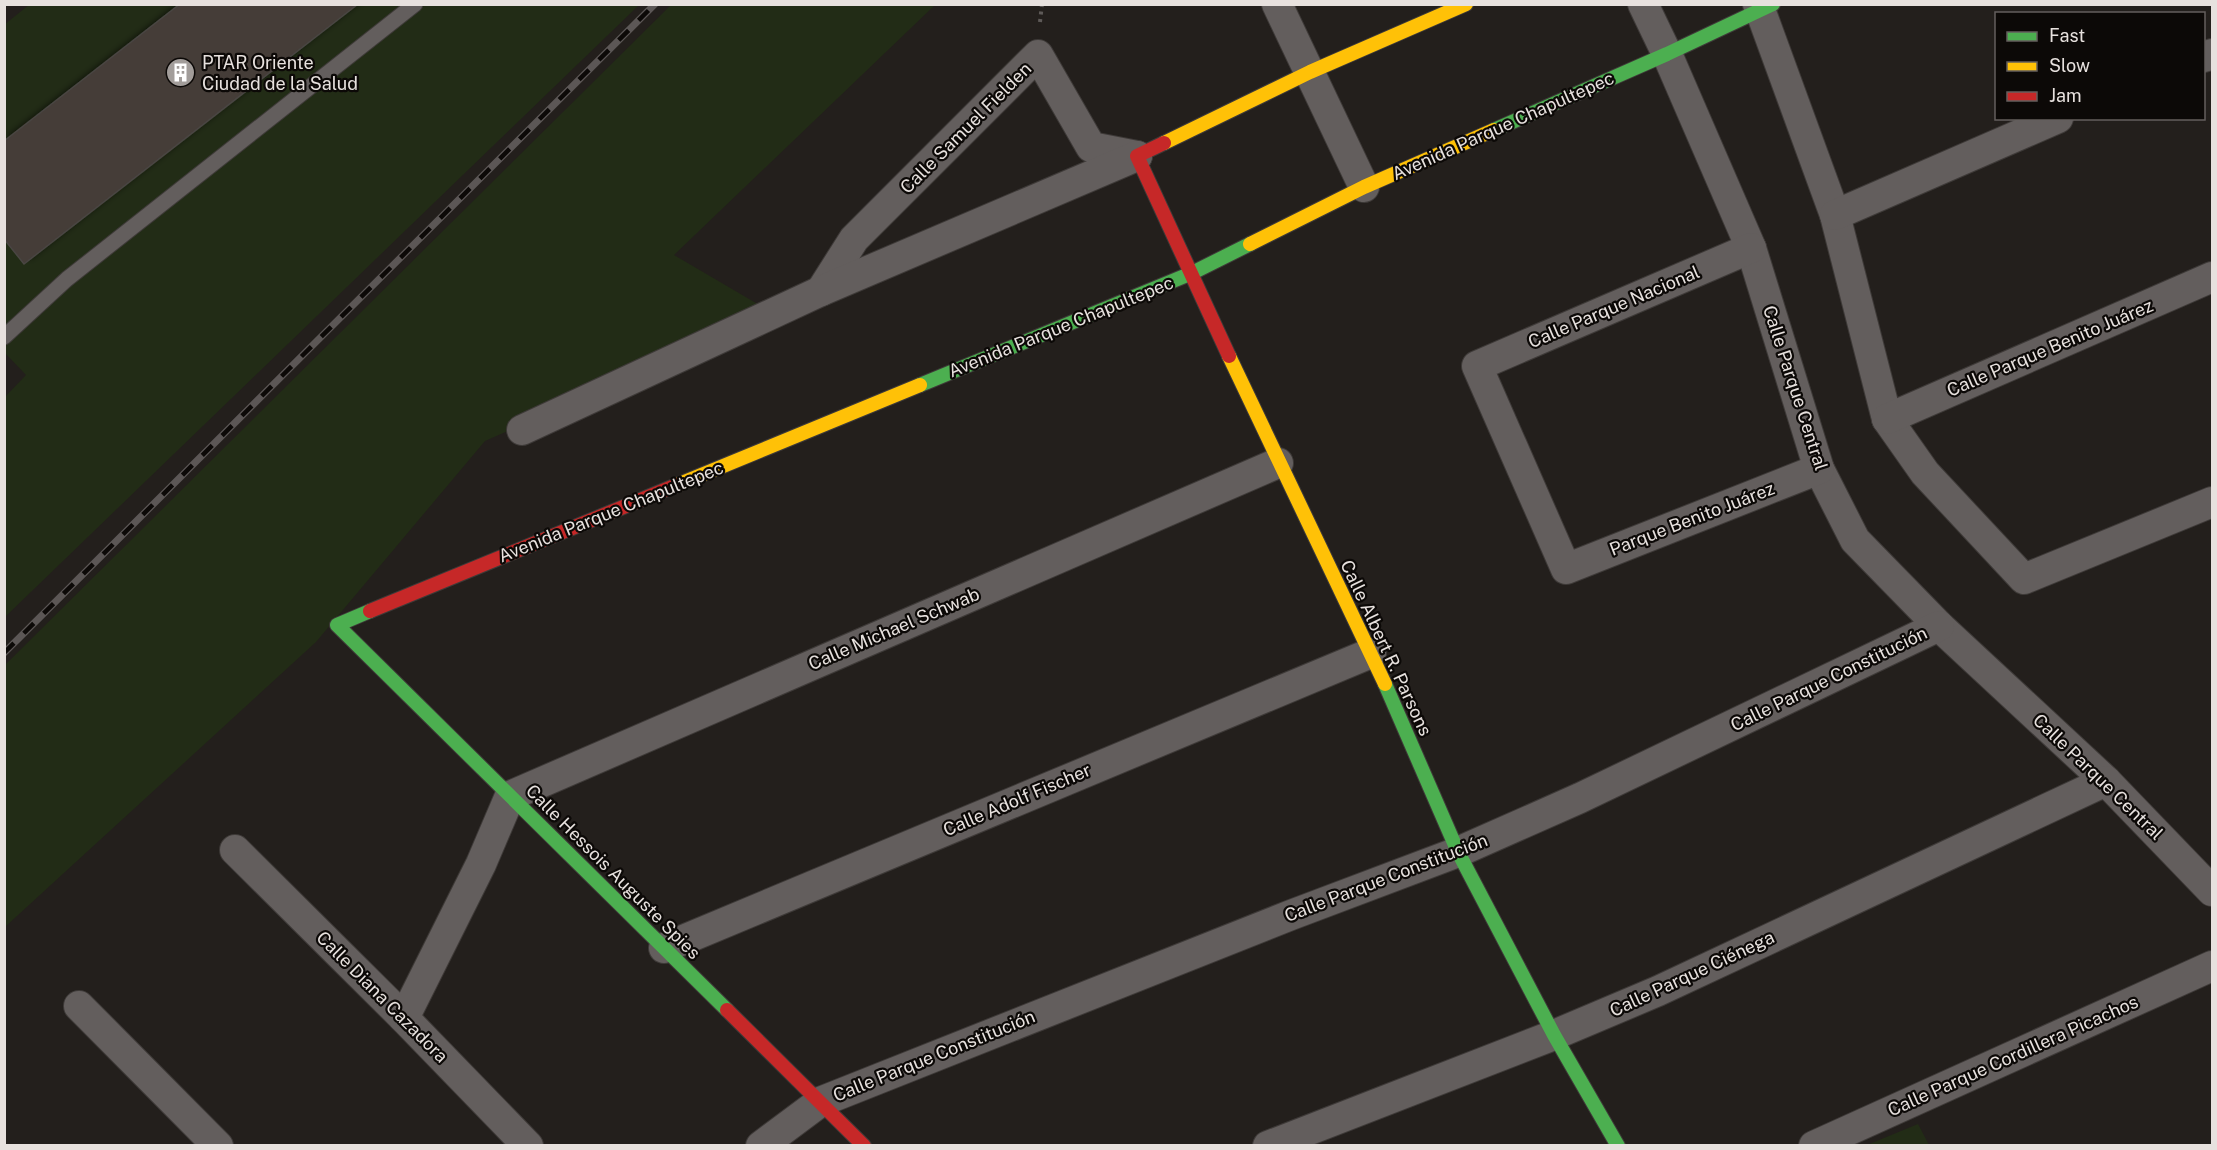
<svg xmlns="http://www.w3.org/2000/svg" width="2217" height="1150" viewBox="0 0 2217 1150" font-family="'Public Sans',sans-serif">
	<style>
		.green { fill: #222c16 }
		.building { fill: #443d39; stroke: #4a4643; stroke-width: 1.5; filter: url(#shadow) }
		.lines { fill: none; stroke-linecap: round; stroke-linejoin: round }
		.lane-casing { stroke: #3e3a38; stroke-width: 17 }
		.street-casing { stroke: #3e3a38; stroke-width: 32 }
		.fast-casing { stroke: #3e3a38; stroke-width: 16 }
		.slow-casing { stroke: #3e3a38; stroke-width: 16 }
		.jam-casing { stroke: #3e3a38; stroke-width: 16 }
		.path { stroke: #5e5a58; stroke-width: 4; stroke-dasharray: 3 4.5; stroke-linecap: butt }
		.lane { stroke: #635e5d; stroke-width: 15 }
		.street { stroke: #635e5d; stroke-width: 30 }
		.fast { stroke: #4caf50; stroke-width: 14 }
		.slow { stroke: #ffc107; stroke-width: 14 }
		.jam { stroke: #c62828; stroke-width: 14 }
		.rail-casing { stroke: #5c5756; stroke-width: 7 }
		.rail { stroke: #0c0907; stroke-width: 4.5; stroke-dasharray: 14; stroke-linecap: butt }
		.labels { text-anchor: middle; stroke-width: 4.5; stroke-linejoin: round; paint-order: stroke }
		.poi-label { font-size: 18px; fill: #e7e1de; stroke: #0c0907; text-anchor: start }
		.street-label { font-size: 18px; fill: #e7e1de; stroke: #0c0907 }
	</style>
	<defs>
		<filter id="shadow"><feDropShadow dx="5.5" dy="-5.5" stdDeviation="3" flood-color="#0009"/></filter>
	</defs>
	<rect width="100%" height="100%" fill="#231f1c"/>
	<g class="green">
		<polygon points="30,4 639,5 5,617 5,397 26,375 5,353 4,25"/>
		<polygon points="671,5 935,5 674,255 773,313 485,441 316,642 5,927 5,665"/>
		<polygon points="1918,1124 1929,1145 1867,1145"/>
	</g>
	<polygon class="building" points="180,4 358,4 24,264 4,239 4,141"/>
	<g class="lines">
		<defs>
			<polyline id="lane" points="4,337 67,279 415,4"/>
			<g id="street">
				<polyline points="1277,4 1364,187"/>
				<polyline points="1643,4 1667,54 1751,248 1819,469 1855,540 1939,626 2106,781 2212,891"/>
				<polyline points="1758,4 1835,215 1887,419 1925,473 2024,579 2212,502"/>
				<polyline points="2204,57 2212,54"/>
				<polyline points="1835,215 2058,118"/>
				<polyline points="1751,248 1477,366 1566,569 1819,469"/>
				<polyline points="821,291 854,239 1038,55 1091,147 1137,156"/>
				<polyline points="1887,419 2212,277"/>
				<polyline points="522,430 821,291 1137,156"/>
				<polyline points="235,850 404,1018 528,1146"/>
				<polyline points="664,948 1371,653"/>
				<polyline points="79,1006 218,1146"/>
				<polyline points="404,1018 481,864 510,796 1278,463"/>
				<polyline points="761,1146 820,1102 1291,915 1458,852 1580,798 1939,626"/>
				<polyline points="1268,1146 1554,1035 1658,991 2106,781"/>
				<polyline points="1814,1146 2212,966"/>
			</g>
			<g id="fast">
				<polyline points="1494,130 1667,54 1773,4"/>
				<polyline points="920,385 1192,273 1250,244"/>
				<polyline points="370,611 337,625 727,1010"/>
				<polyline points="1385,684 1458,852 1554,1035 1618,1146"/>
			</g>
			<g id="slow">
				<polyline points="1164,143 1310,72 1466,4"/>
				<polyline points="1250,244 1364,187 1494,130"/>
				<polyline points="1229,356 1385,684"/>
				<polyline points="677,485 920,385"/>
			</g>
			<g id="jam">
				<polyline points="1164,143 1137,156 1229,356"/>
				<polyline points="370,611 677,485"/>
				<polyline points="727,1010 864,1146"/>
			</g>
		</defs>
		<use href="#lane" class="lane-casing"/>
		<use href="#street" class="street-casing"/>
		<use href="#fast" class="fast-casing"/>
		<use href="#slow" class="slow-casing"/>
		<use href="#jam" class="jam-casing"/>
		<polyline class="path" points="1040,22 1042,4"/>
		<use href="#lane" class="lane"/>
		<use href="#street" class="street"/>
		<use href="#fast" class="fast"/>
		<use href="#slow" class="slow"/>
		<use href="#jam" class="jam"/>
		<defs>
			<polyline id="rail" points="4,653 655,4"/>
		</defs>
		<use href="#rail" class="rail-casing"/>
		<use href="#rail" class="rail"/>
	</g>
	<defs>
		<symbol id="building-disc" viewBox="-11 -11 22 22"><circle r="9.5" fill="#a29d9a" stroke="#0c0907"/><path d="M-4-6H4V6H1V3H-1V6H-4ZM-2.5-4.3h1.7v1.8h-1.7ZM.8-4.3h1.7v1.8H.8ZM-2.5-1h1.7V.8h-1.7ZM.8-1h1.7V.8H.8Z" fill="#fff"/></symbol>
	</defs>
	<g fill-rule="evenodd">
		<use href="#building-disc" x="164" y="56" width="33" height="33"/>
	</g>
	<g class="labels">
		<g class="poi-label">
			<text x="202" y="69">PTAR Oriente<tspan x="202" dy="21">Ciudad de la Salud</tspan></text>
		</g>
		<g class="street-label">
			<text transform="translate(1503 126) rotate(-24)" y="6">Avenida Parque Chapultepec</text>
			<text transform="translate(966 128) rotate(-45)" y="6">Calle Samuel Fielden</text>
			<text transform="translate(1614 307) rotate(-23)" y="6">Calle Parque Nacional</text>
			<text transform="translate(1061 327) rotate(-22)" y="6">Avenida Parque Chapultepec</text>
			<text transform="translate(2050 348) rotate(-23)" y="6">Calle Parque Benito Juárez</text>
			<text transform="translate(1795 388) rotate(72)" y="6">Calle Parque Central</text>
			<text transform="translate(611 512) rotate(-22)" y="6">Avenida Parque Chapultepec</text>
			<text transform="translate(1692 519) rotate(-21)" y="6">Parque Benito Juárez</text>
			<text transform="translate(894 629) rotate(-23)" y="6">Calle Michael Schwab</text>
			<text transform="translate(1386 648) rotate(65)" y="6">Calle Albert R. Parsons</text>
			<text transform="translate(1829 679) rotate(-26)" y="6">Calle Parque Constitución</text>
			<text transform="translate(2098 777) rotate(44)" y="6">Calle Parque Central</text>
			<text transform="translate(1017 800) rotate(-23)" y="6">Calle Adolf Fischer</text>
			<text transform="translate(613 872) rotate(45)" y="6">Calle Hessois Auguste Spies</text>
			<text transform="translate(1386 878) rotate(-21)" y="6">Calle Parque Constitución</text>
			<text transform="translate(1692 974) rotate(-25)" y="6">Calle Parque Ciénega</text>
			<text transform="translate(382 997) rotate(45)" y="6">Calle Diana Cazadora</text>
			<text transform="translate(934 1056) rotate(-22)" y="6">Calle Parque Constitución</text>
			<text transform="translate(2013 1056) rotate(-24)" y="6">Calle Parque Cordillera Picachos</text>
		</g>
	</g>
	<rect width="2217" height="1150" fill="none" stroke="#e7e1de" stroke-width="12"/>
	<rect x="1995" y="12" width="210" height="108" fill="#0c0907" stroke="#645f5d" stroke-width="1.5"/>
	<rect x="2007" y="32" width="30" height="9" fill="#4caf50" stroke="#645f5d" stroke-width="1.5"/>
	<text x="2049" y="42" font-size="18" fill="#e7e1de">Fast</text>
	<rect x="2007" y="62" width="30" height="9" fill="#ffc107" stroke="#645f5d" stroke-width="1.5"/>
	<text x="2049" y="72" font-size="18" fill="#e7e1de">Slow</text>
	<rect x="2007" y="92" width="30" height="9" fill="#c62828" stroke="#645f5d" stroke-width="1.5"/>
	<text x="2049" y="102" font-size="18" fill="#e7e1de">Jam</text>
</svg>
